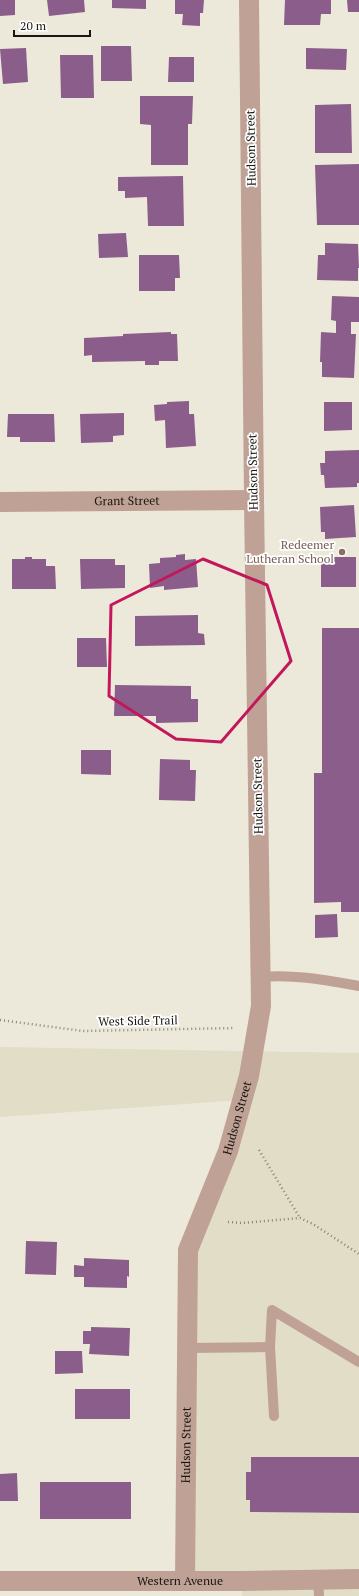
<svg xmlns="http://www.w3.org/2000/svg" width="359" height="1596" viewBox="0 0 359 1596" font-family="'PT Serif',serif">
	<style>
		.built { fill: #e2ddc6 }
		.building { fill: #8b5d8b }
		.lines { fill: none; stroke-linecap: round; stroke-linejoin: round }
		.path { stroke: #87847a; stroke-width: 2.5; stroke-dasharray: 1 3; stroke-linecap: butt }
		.service { stroke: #c0a195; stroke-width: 10 }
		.minor { stroke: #c0a195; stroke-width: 20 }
		.marked { fill: none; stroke: #c2185b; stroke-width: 3; stroke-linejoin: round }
		.education-dot { fill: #8d6e63; stroke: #fff; stroke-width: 1.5 }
		.labels { text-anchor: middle; stroke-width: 3.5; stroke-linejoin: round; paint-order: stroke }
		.street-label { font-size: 12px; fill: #181712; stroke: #fff }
		.education-label { font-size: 12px; fill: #785e54; stroke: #fff; text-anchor: end }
	</style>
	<rect width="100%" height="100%" fill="#ede9da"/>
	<polygon class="built" points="0,1047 359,1053 359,1596 242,1596 242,1581 185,1581 188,1250 242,1100 0,1117"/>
	<g class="building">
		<polygon points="0,0 15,0 15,15 0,16"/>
		<polygon points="47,0 84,0 85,12 49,16"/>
		<polygon points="112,0 146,0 146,9 112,8"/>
		<polygon points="175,0 204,0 203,13 200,13 200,26 182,25 183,14 175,14"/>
		<polygon points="285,0 331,0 331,14 321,14 320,25 284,25"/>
		<polygon points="347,0 359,0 359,12 348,12"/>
		<polygon points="101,46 131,46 132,81 101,81"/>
		<polygon points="26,48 28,82 3,84 0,49"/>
		<polygon points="306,48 347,49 346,70 306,69"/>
		<polygon points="60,55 93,55 94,98 61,98"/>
		<polygon points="169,57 194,57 194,82 168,82"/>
		<polygon points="140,96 193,96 192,124 188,124 188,165 151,165 151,125 140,124"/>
		<polygon points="351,104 352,153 315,153 315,105"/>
		<polygon points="359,164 359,225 317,225 315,165"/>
		<polygon points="183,176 184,226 148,226 147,197 125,198 125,191 118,191 118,177"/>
		<polygon points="126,233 128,257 99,258 98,234"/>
		<polygon points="325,243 358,244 359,268 358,268 358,281 317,280 318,255 325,255"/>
		<polygon points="139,255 179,255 180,278 175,278 175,291 139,291"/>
		<polygon points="332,296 359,297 359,322 351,322 351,334 356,334 354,378 322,377 322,362 320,362 321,332 336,333 336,321 331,320"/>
		<polygon points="171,332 171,334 177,334 178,361 159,361 159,365 145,365 145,361 92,362 92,355 84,356 84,338 123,336 123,334"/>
		<polygon points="189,401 189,414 194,414 196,446 166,448 165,420 155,421 154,405 167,404 167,402"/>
		<polygon points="324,402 352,402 352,430 324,431"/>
		<polygon points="124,413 124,435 113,436 113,442 81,443 80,414"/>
		<polygon points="8,414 54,414 55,442 20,442 20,437 7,437"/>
		<polygon points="359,450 359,483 357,483 357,487 325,488 324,475 321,475 320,463 325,463 325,451"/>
		<polygon points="354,505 356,537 325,539 325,532 321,532 320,507"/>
		<polygon points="185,554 185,560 196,559 198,587 164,590 164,586 150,588 149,564 160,563 160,558 176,557 176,555"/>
		<polygon points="25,557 32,557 32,559 46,559 46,566 55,566 56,589 12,589 12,559 25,559"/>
		<rect x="321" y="557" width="35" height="30"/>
		<polygon points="80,559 115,559 115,565 125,565 125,588 81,589"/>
		<polygon points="198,615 198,633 204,634 205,645 135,646 135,616"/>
		<polygon points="322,628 359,628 359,912 341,912 341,902 314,903 314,773 322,773"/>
		<polygon points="77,638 106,638 107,667 77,667"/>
		<polygon points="115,685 191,686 191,699 198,699 198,722 156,723 156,716 114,716"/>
		<polygon points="81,750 111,750 111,775 81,774"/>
		<polygon points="160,759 190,760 190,770 196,770 195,801 159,800"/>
		<polygon points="337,914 338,937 315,938 315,915"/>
		<polygon points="26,1241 57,1242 56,1275 25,1274"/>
		<polygon points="84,1258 129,1260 129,1277 127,1276 127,1288 84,1287 84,1277 74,1277 74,1265 84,1266"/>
		<polygon points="91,1327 130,1328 129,1356 89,1354 90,1344 83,1344 83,1331 91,1331"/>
		<polygon points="55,1351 82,1351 83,1373 55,1374"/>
		<rect x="75" y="1389" width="55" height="30"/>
		<polygon points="251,1457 359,1457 359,1513 250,1512 250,1500 246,1500 246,1472 251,1472"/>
		<polygon points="17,1473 18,1501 0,1501 0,1474"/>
		<rect x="40" y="1482" width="91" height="37"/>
	</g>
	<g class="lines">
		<g class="path">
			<polyline points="0,1020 83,1031 235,1028"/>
			<polyline points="259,1150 300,1218"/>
			<polyline points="228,1222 242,1223 300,1218 313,1224 359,1254"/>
		</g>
		<g class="service">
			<path d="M 260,977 C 295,974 325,980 359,986"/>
			<polyline points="187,1348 270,1347"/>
			<polyline points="274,1416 270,1347 272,1310 359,1362"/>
			<polyline points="318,1579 319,1596"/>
		</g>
		<g class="minor">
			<path id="s1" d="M 0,502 L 254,500"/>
			<path id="s2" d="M 0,1581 L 242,1581 L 359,1579"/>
			<path id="s3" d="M 185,1581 L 188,1250 L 228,1151 L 249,1076 L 261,1006 L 254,500 L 249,0"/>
		</g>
	</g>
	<path class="marked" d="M 203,559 L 267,585 L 291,661 L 221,742 L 176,739 L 109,696 L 111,605 Z"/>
	<circle class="education-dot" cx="342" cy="552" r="4"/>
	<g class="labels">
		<g class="street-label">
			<text transform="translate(251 148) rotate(-91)" y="4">Hudson Street</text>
			<text transform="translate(253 472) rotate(-91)" y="4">Hudson Street</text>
			<text dy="4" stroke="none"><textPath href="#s1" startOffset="127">Grant Street</textPath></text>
			<text transform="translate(258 796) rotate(-91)" y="4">Hudson Street</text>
			<text transform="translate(138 1021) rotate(-1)" y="4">West Side Trail</text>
			<text dy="4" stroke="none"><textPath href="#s3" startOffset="472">Hudson Street</textPath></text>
			<text dy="4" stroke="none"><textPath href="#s3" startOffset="136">Hudson Street</textPath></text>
			<text dy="4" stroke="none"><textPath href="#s2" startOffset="180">Western Avenue</textPath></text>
		</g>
		<g class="education-label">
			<text x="334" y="549">Redeemer<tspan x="334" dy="14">Lutheran School</tspan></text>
		</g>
	</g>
	<path d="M14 30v6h76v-6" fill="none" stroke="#181712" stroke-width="2"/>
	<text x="20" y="30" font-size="12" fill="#181712" stroke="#ffffff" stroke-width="3" paint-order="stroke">20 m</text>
</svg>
